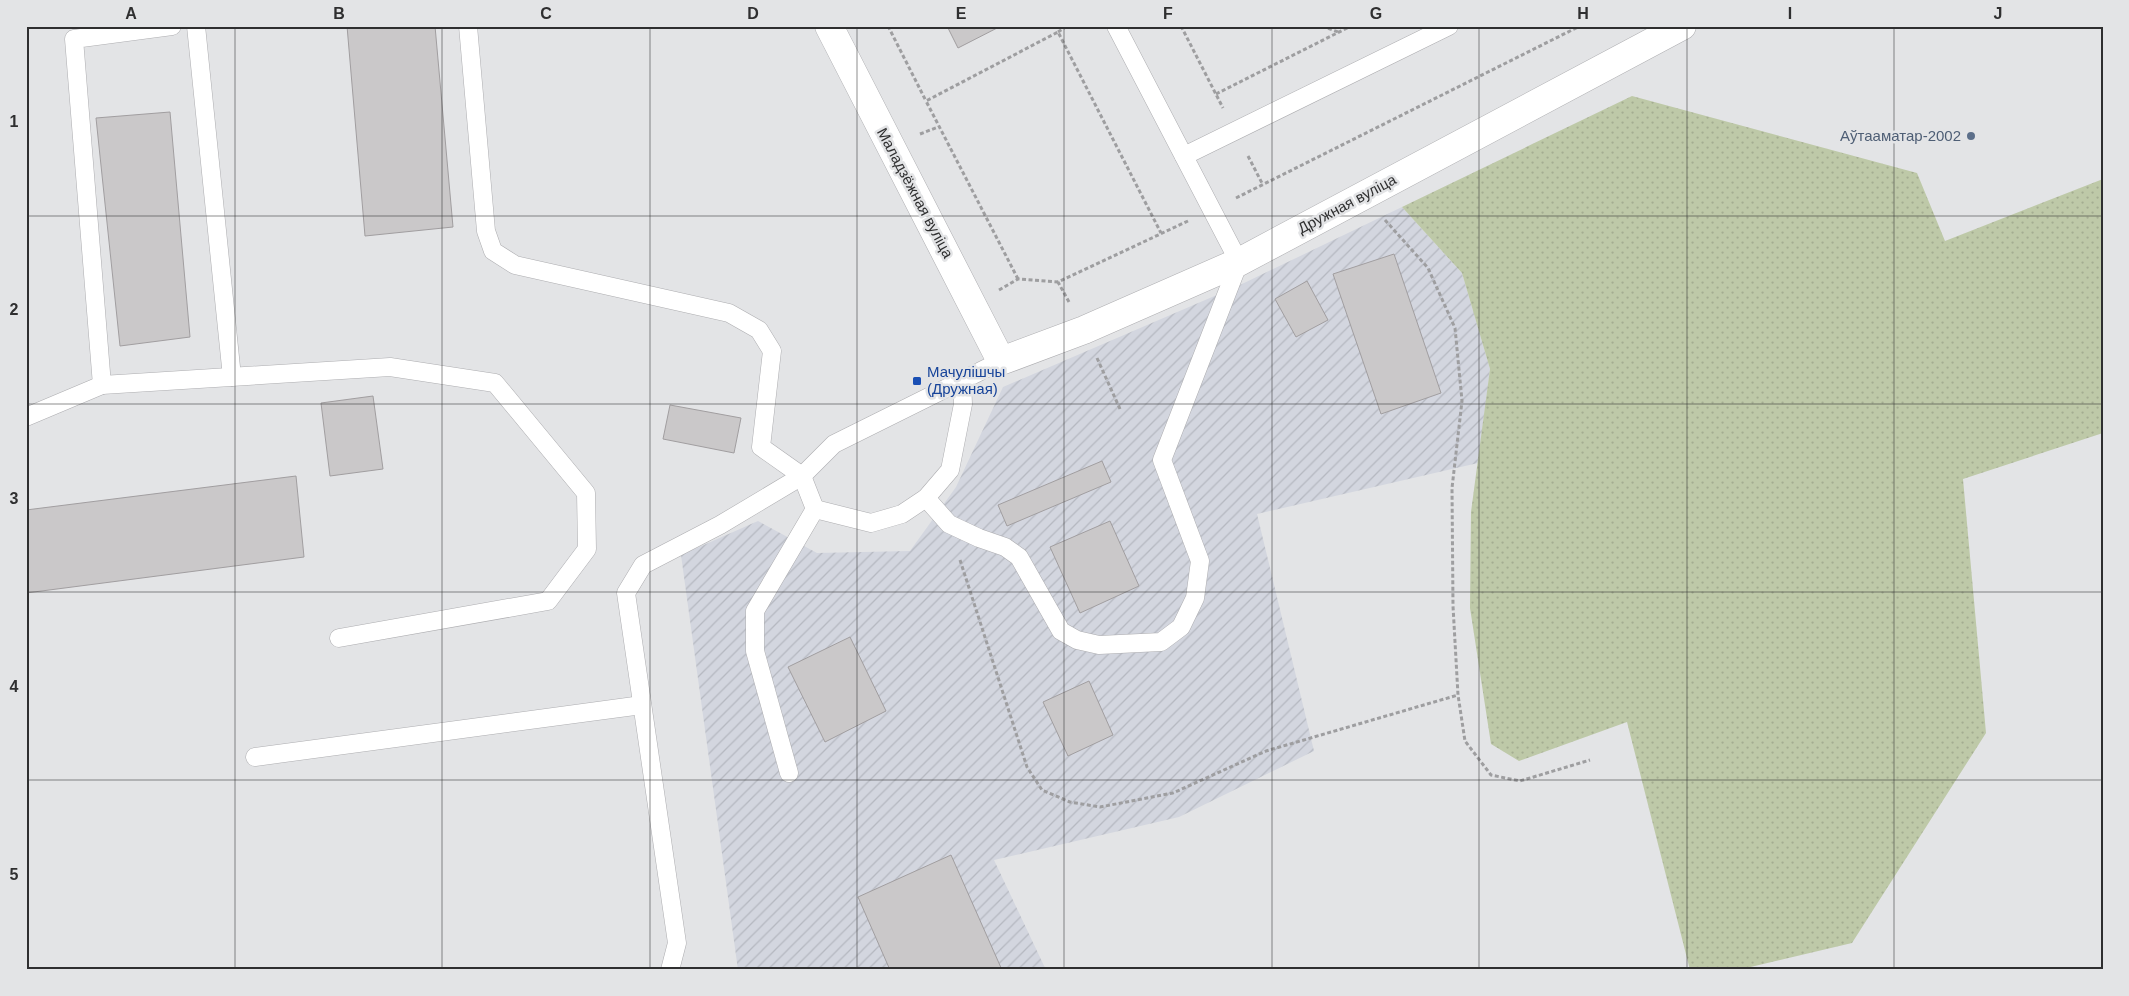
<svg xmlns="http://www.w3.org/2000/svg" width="2129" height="996" viewBox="0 0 2129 996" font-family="Arial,sans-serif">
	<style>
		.industrial { fill: url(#industrial-furrows) }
		.garden { fill: url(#garden-dots) }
		.building { fill: #cac8c9; stroke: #a19ea0 }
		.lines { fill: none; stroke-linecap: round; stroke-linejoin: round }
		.lane-casing { stroke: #adadb0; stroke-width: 19 }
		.street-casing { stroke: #adadb0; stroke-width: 29 }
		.path { stroke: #9e9ea0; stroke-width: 3; stroke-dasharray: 4 2.5; stroke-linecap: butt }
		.lane { stroke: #fff; stroke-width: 18 }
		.street { stroke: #fff; stroke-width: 28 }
		.grid { fill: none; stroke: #2f2f30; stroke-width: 1; stroke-opacity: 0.55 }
		.service-dot { fill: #5c6f8a; stroke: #e3e4e6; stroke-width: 2 }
		.transit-dot { fill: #1a4fb4; stroke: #e3e4e6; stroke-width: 2 }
		.labels { text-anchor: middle; stroke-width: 5; stroke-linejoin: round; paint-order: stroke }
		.service-label { font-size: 15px; fill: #4e5e75; stroke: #e3e4e6; text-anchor: end }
		.street-label { font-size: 15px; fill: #2f2f30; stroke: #e3e4e6 }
		.transit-label { font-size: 15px; fill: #164399; stroke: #e3e4e6; text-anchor: start }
		.neatline { fill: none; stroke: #2f2f30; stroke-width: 2 }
		.grid-label { font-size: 16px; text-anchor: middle; font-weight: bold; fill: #2f2f30 }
	</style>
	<defs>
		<pattern id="industrial-furrows" width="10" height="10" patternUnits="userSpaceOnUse" patternTransform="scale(1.25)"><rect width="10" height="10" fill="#d3d6df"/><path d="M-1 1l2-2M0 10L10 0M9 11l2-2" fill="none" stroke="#b5b8c0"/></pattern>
		<pattern id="garden-dots" width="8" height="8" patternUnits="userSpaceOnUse" patternTransform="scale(1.25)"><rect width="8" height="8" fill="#bec9a8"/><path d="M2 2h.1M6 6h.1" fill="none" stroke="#a4ad91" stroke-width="1.8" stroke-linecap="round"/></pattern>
	</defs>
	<rect width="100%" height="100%" fill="#e3e4e6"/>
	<polygon class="industrial" points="1402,207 1462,273 1490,369 1478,463 1257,514 1314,751 1179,817 994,860 1046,970 738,970 681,555 758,521 817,553 910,551 956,487 1003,387 1240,285"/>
	<polygon class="garden" points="1632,96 1917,173 1945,241 2103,179 2103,433 1963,479 1986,733 1852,943 1738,970 1690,970 1627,722 1519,761 1491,744 1470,608 1471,512 1490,369 1462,273 1402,207"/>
	<g class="building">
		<polygon points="347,26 435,26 453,227 365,236"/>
		<polygon points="947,26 1001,26 958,48"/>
		<polygon points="170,112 190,337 120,346 96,118"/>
		<polygon points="1394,254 1441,393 1381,414 1333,274"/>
		<polygon points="1307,281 1328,320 1296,337 1275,299"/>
		<polygon points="373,396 383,469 330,476 321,403"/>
		<polygon points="670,405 741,418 734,453 663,439"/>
		<polygon points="1102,461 1111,482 1007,526 998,505"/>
		<polygon points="296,476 304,557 26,593 26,510"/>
		<polygon points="1110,521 1139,586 1080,613 1050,547"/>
		<polygon points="850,637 886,711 825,742 788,667"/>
		<polygon points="1089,681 1113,735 1068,756 1043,702"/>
		<polygon points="951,855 1002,970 890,970 858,897"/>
	</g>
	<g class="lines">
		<defs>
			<g id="lane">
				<polyline points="172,26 74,39 102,385 390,367 495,383 586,493 587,549 548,601 339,638"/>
				<polyline points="196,26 232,377"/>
				<polyline points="468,26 486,231 493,251 515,265 729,313 759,330 772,351 761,447 802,476 815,509 755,611 755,651 789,773"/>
				<polyline points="1184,156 1449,26"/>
				<polyline points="26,417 102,385"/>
				<polyline points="926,498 949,524 979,538 1005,547 1019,557 1061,631 1077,640 1099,645 1161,642 1181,627 1195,598 1200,561 1162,460 1239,262 1116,26"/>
				<polyline points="815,509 871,523 902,514 926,498 950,470 963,404 962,381"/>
				<polyline points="255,757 642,705"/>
				<polyline points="670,970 677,943 626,593 643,565 720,525 802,476 834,444 1001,361"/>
			</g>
			<polyline id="street" points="829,26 1001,361 1084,330 1239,262 1682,26"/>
		</defs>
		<use href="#lane" class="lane-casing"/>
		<use href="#street" class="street-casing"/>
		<g class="path">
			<polyline points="888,26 926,101"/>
			<polyline points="1181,26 1223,108"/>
			<polyline points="1322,26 1338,32"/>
			<polyline points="1058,32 1067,26"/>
			<polyline points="1216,94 1351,26"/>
			<polyline points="920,134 938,127"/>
			<polyline points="1248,156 1263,185"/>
			<polyline points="1236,198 1580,26"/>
			<polyline points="1385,220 1428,268 1455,328 1462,401 1452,488 1453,606 1458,695 1465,741 1491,775 1520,781 1590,760"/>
			<polyline points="1018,279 926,101 1058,32 1161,233"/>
			<polyline points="999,290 1018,279 1058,282"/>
			<polyline points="1069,302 1058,282 1188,221"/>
			<polyline points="1097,358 1120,409"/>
			<polyline points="960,560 1027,767 1042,790 1070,802 1100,807 1173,793 1266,751 1458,695"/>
		</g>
		<use href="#lane" class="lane"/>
		<use href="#street" class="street"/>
	</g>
	<path class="grid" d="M 235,26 L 235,970M 442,26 L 442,970M 650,26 L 650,970M 857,26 L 857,970M 1064,26 L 1064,970M 1272,26 L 1272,970M 1479,26 L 1479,970M 1687,26 L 1687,970M 1894,26 L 1894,970M 26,216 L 2103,216M 26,404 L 2103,404M 26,592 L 2103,592M 26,780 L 2103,780"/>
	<circle class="service-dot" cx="1971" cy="136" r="5"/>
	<rect class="transit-dot" x="912" y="376" width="10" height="10" rx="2.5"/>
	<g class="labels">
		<g class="service-label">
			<text x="1961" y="141">Аўтааматар-2002</text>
		</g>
		<g class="street-label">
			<text transform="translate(915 193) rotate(62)" y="5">Маладзёжная вуліца</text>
			<text transform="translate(1347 204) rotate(-28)" y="5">Дружная вуліца</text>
		</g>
		<g class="transit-label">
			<text x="927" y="377">Мачулішчы<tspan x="927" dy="17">(Дружная)</tspan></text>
		</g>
	</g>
	<rect width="2129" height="996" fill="none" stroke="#e3e4e6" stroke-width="55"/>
	<rect x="28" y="28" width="2074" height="940" class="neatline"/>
	<g class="grid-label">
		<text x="131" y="19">A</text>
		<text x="339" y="19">B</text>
		<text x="546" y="19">C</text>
		<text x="753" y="19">D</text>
		<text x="961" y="19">E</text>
		<text x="1168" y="19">F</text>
		<text x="1376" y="19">G</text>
		<text x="1583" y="19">H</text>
		<text x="1790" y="19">I</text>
		<text x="1998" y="19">J</text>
		<text x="14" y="127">1</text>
		<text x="14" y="315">2</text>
		<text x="14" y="504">3</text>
		<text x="14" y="692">4</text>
		<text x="14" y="880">5</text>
	</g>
</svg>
